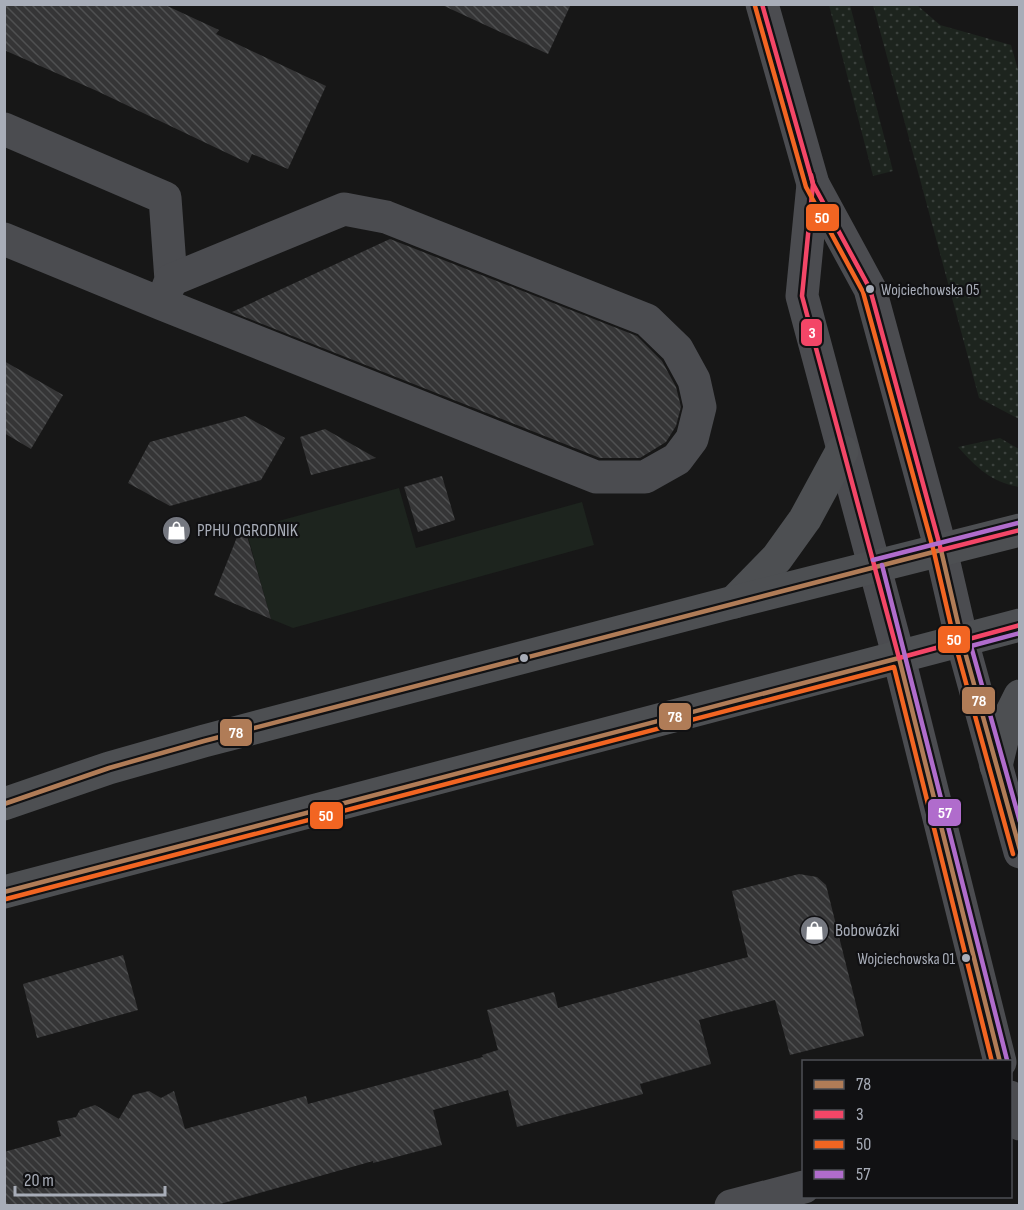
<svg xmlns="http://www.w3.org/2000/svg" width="1024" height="1210" viewBox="0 0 1024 1210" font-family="'Sofia Sans Condensed',sans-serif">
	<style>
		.grass { fill: url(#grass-dots) }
		.green { fill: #1d241e }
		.building { fill: url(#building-back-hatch) }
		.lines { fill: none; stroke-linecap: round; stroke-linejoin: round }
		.minor { stroke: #4b4c50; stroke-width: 33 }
		.major { stroke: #4d4f52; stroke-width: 33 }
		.bus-1-casing { stroke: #111113; stroke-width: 9 }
		.bus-2-casing { stroke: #111113; stroke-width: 9 }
		.bus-3-casing { stroke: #111113; stroke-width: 9 }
		.bus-4-casing { stroke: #111113; stroke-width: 9 }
		.bus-1 { stroke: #b07c57; stroke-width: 4.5 }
		.bus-2 { stroke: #f34667; stroke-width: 4.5 }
		.bus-3 { stroke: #f26522; stroke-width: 4.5 }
		.bus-4 { stroke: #b06ccc; stroke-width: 4.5 }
		.bus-dot { fill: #a8adb8; stroke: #111113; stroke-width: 2 }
		.labels { text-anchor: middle; stroke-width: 4.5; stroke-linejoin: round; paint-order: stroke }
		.bus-label { font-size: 16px; fill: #a8adb8; stroke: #111113; text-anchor: start }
		.poi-label { font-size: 18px; fill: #a8adb8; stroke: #111113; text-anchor: start }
		.line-badge { stroke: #111113; stroke-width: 2 }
		.badge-label { font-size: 16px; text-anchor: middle; font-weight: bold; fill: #fff }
	</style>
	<defs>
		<pattern id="grass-dots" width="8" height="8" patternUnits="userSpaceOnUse" patternTransform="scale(1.5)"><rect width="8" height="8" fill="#1d241e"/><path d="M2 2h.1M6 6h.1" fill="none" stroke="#3b413d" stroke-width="1.8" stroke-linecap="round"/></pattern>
		<pattern id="building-back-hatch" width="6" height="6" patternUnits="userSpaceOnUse" patternTransform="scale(1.5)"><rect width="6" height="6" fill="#353536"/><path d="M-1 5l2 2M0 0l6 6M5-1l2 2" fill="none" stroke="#4f5051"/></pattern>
	</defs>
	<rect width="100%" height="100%" fill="#171717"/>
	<g class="grass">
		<polygon points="829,5 850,5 893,171 873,176"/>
		<polygon points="873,5 917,5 940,25 1011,45 1020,77 1019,419 979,398"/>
		<path d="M 1000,438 L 1019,449 L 1019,487 C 991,482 977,468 958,447 Z"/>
	</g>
	<polygon class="green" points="399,488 416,548 582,502 594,545 293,628 271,619 246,530"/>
	<g class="building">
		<polygon points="4,4 163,4 219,30 216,34 326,86 288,169 252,154 248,163 97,91 4,50"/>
		<polygon points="440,4 571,4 548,54"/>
		<polygon points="390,239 637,336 662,361 676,387 681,407 676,426 666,442 640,458 600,458 232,312"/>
		<polygon points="4,361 63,395 31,449 4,433"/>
		<polygon points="245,416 285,438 261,480 170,506 128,483 150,442"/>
		<polygon points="325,429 376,458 311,475 300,437"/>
		<polygon points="442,476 455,520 418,532 404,487"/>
		<polygon points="243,522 271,619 214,595"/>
		<polygon points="799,874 817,877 826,885 864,1036 790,1055 775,1000 699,1020 711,1064 640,1084 643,1094 517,1127 508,1090 433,1110 442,1145 373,1163 373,1161 213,1206 4,1206 4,1152 61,1136 57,1121 76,1117 80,1110 95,1105 119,1119 133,1095 149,1091 161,1098 174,1091 185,1129 306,1096 308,1104 483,1057 482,1055 498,1050 487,1010 554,992 558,1008 748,957 732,891"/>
		<polygon points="123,955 138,1010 37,1038 23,984"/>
	</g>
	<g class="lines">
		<g class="minor">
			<polyline points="762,4 813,184 870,289 941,550 962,641 1020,852"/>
			<polyline points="4,129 165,198 171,280 163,300"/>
			<polyline points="813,184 802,296 899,658 1000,1062"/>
			<polyline points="4,239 162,304 596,477 645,477 677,459 692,439 700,407 694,380 677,349 647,320 386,217 344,209 171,280"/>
			<polyline points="1010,1097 1020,1124"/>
			<polyline points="731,1206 804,1187"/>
		</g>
		<g class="major">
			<polyline points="734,602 777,558 805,519 842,451"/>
			<polyline points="996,766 1006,724 1020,696"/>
			<polyline points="4,804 109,768 204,741 734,602 1020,530"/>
			<polyline points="4,892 1020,625"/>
		</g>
		<defs>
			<g id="bus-1">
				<polyline points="941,550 962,641 1020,850"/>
				<polyline points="899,658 1000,1062"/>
				<polyline points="4,804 109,768 204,741 941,550"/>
				<polyline points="4,892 899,658"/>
			</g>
			<g id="bus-2">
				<polyline points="762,4 813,184 802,296 899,658"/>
				<polyline points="811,175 813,184 870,289 941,550"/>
				<polyline points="941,550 1020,530"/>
				<polyline points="899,658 1020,625"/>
			</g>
			<g id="bus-3">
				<polyline points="755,6 806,187 863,292 934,552 955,643 1013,854"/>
				<polyline points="6,899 894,667 992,1062"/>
			</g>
			<g id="bus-4">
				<polyline points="873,560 1018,523"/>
				<polyline points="882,565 1007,1060"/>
				<polyline points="1020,633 971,646 1020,822"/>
			</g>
		</defs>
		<use href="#bus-1" class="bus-1-casing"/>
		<use href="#bus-2" class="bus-2-casing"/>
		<use href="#bus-3" class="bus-3-casing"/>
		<use href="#bus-4" class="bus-4-casing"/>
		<use href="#bus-1" class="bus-1"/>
		<use href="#bus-2" class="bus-2"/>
		<use href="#bus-3" class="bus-3"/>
		<use href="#bus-4" class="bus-4"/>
	</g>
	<defs>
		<symbol id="shop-disc" viewBox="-11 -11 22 22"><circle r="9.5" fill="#757880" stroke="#111113"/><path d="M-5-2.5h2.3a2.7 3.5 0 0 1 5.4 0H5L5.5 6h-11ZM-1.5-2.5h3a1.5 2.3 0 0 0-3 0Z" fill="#fff"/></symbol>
	</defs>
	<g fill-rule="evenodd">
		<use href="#shop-disc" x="160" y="514" width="33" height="33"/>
		<use href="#shop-disc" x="798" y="914" width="33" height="33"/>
	</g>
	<g class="bus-dot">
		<circle cx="870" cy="289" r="5"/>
		<circle cx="524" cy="658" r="5"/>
		<circle cx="966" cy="958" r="5"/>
	</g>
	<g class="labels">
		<g class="bus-label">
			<text x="881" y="295">Wojciechowska 05</text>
			<text x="955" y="964" text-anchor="end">Wojciechowska 01</text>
		</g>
		<g class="poi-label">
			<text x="197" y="536">PPHU OGRODNIK</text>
			<text x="835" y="936">Bobowózki</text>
		</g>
	</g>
	<g class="line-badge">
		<rect x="805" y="203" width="35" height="29" rx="6" fill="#f26522"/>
		<rect x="800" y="318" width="23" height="29" rx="6" fill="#f34667"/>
		<rect x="937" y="625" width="34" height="29" rx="6" fill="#f26522"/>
		<rect x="961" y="686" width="35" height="29" rx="6" fill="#b07c57"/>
		<rect x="658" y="702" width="34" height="29" rx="6" fill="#b07c57"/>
		<rect x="219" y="718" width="34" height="29" rx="6" fill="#b07c57"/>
		<rect x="927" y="798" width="35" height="29" rx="6" fill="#b06ccc"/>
		<rect x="309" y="801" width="35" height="29" rx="6" fill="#f26522"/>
	</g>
	<g class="badge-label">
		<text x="822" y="223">50</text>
		<text x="812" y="338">3</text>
		<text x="954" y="645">50</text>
		<text x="979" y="706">78</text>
		<text x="675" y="722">78</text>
		<text x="236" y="738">78</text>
		<text x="945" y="818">57</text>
		<text x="326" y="821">50</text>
	</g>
	<rect width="1024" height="1210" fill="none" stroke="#a8adb8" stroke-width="12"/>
	<rect x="802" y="1060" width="210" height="138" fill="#111113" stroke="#4d4f55" stroke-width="1.5"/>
	<rect x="814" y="1080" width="30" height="9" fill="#b07c57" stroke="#4d4f55" stroke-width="1.5"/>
	<text x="856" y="1090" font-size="18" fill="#a8adb8">78</text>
	<rect x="814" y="1110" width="30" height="9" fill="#f34667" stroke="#4d4f55" stroke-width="1.5"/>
	<text x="856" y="1120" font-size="18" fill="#a8adb8">3</text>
	<rect x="814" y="1140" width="30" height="9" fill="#f26522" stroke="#4d4f55" stroke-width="1.5"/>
	<text x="856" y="1150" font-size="18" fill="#a8adb8">50</text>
	<rect x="814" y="1170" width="30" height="9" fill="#b06ccc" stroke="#4d4f55" stroke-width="1.5"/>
	<text x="856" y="1180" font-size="18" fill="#a8adb8">57</text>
	<path d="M15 1186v9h150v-9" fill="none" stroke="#a8adb8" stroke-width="3"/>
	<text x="24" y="1186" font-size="18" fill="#a8adb8" stroke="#111113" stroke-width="4.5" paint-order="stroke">20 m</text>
</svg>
